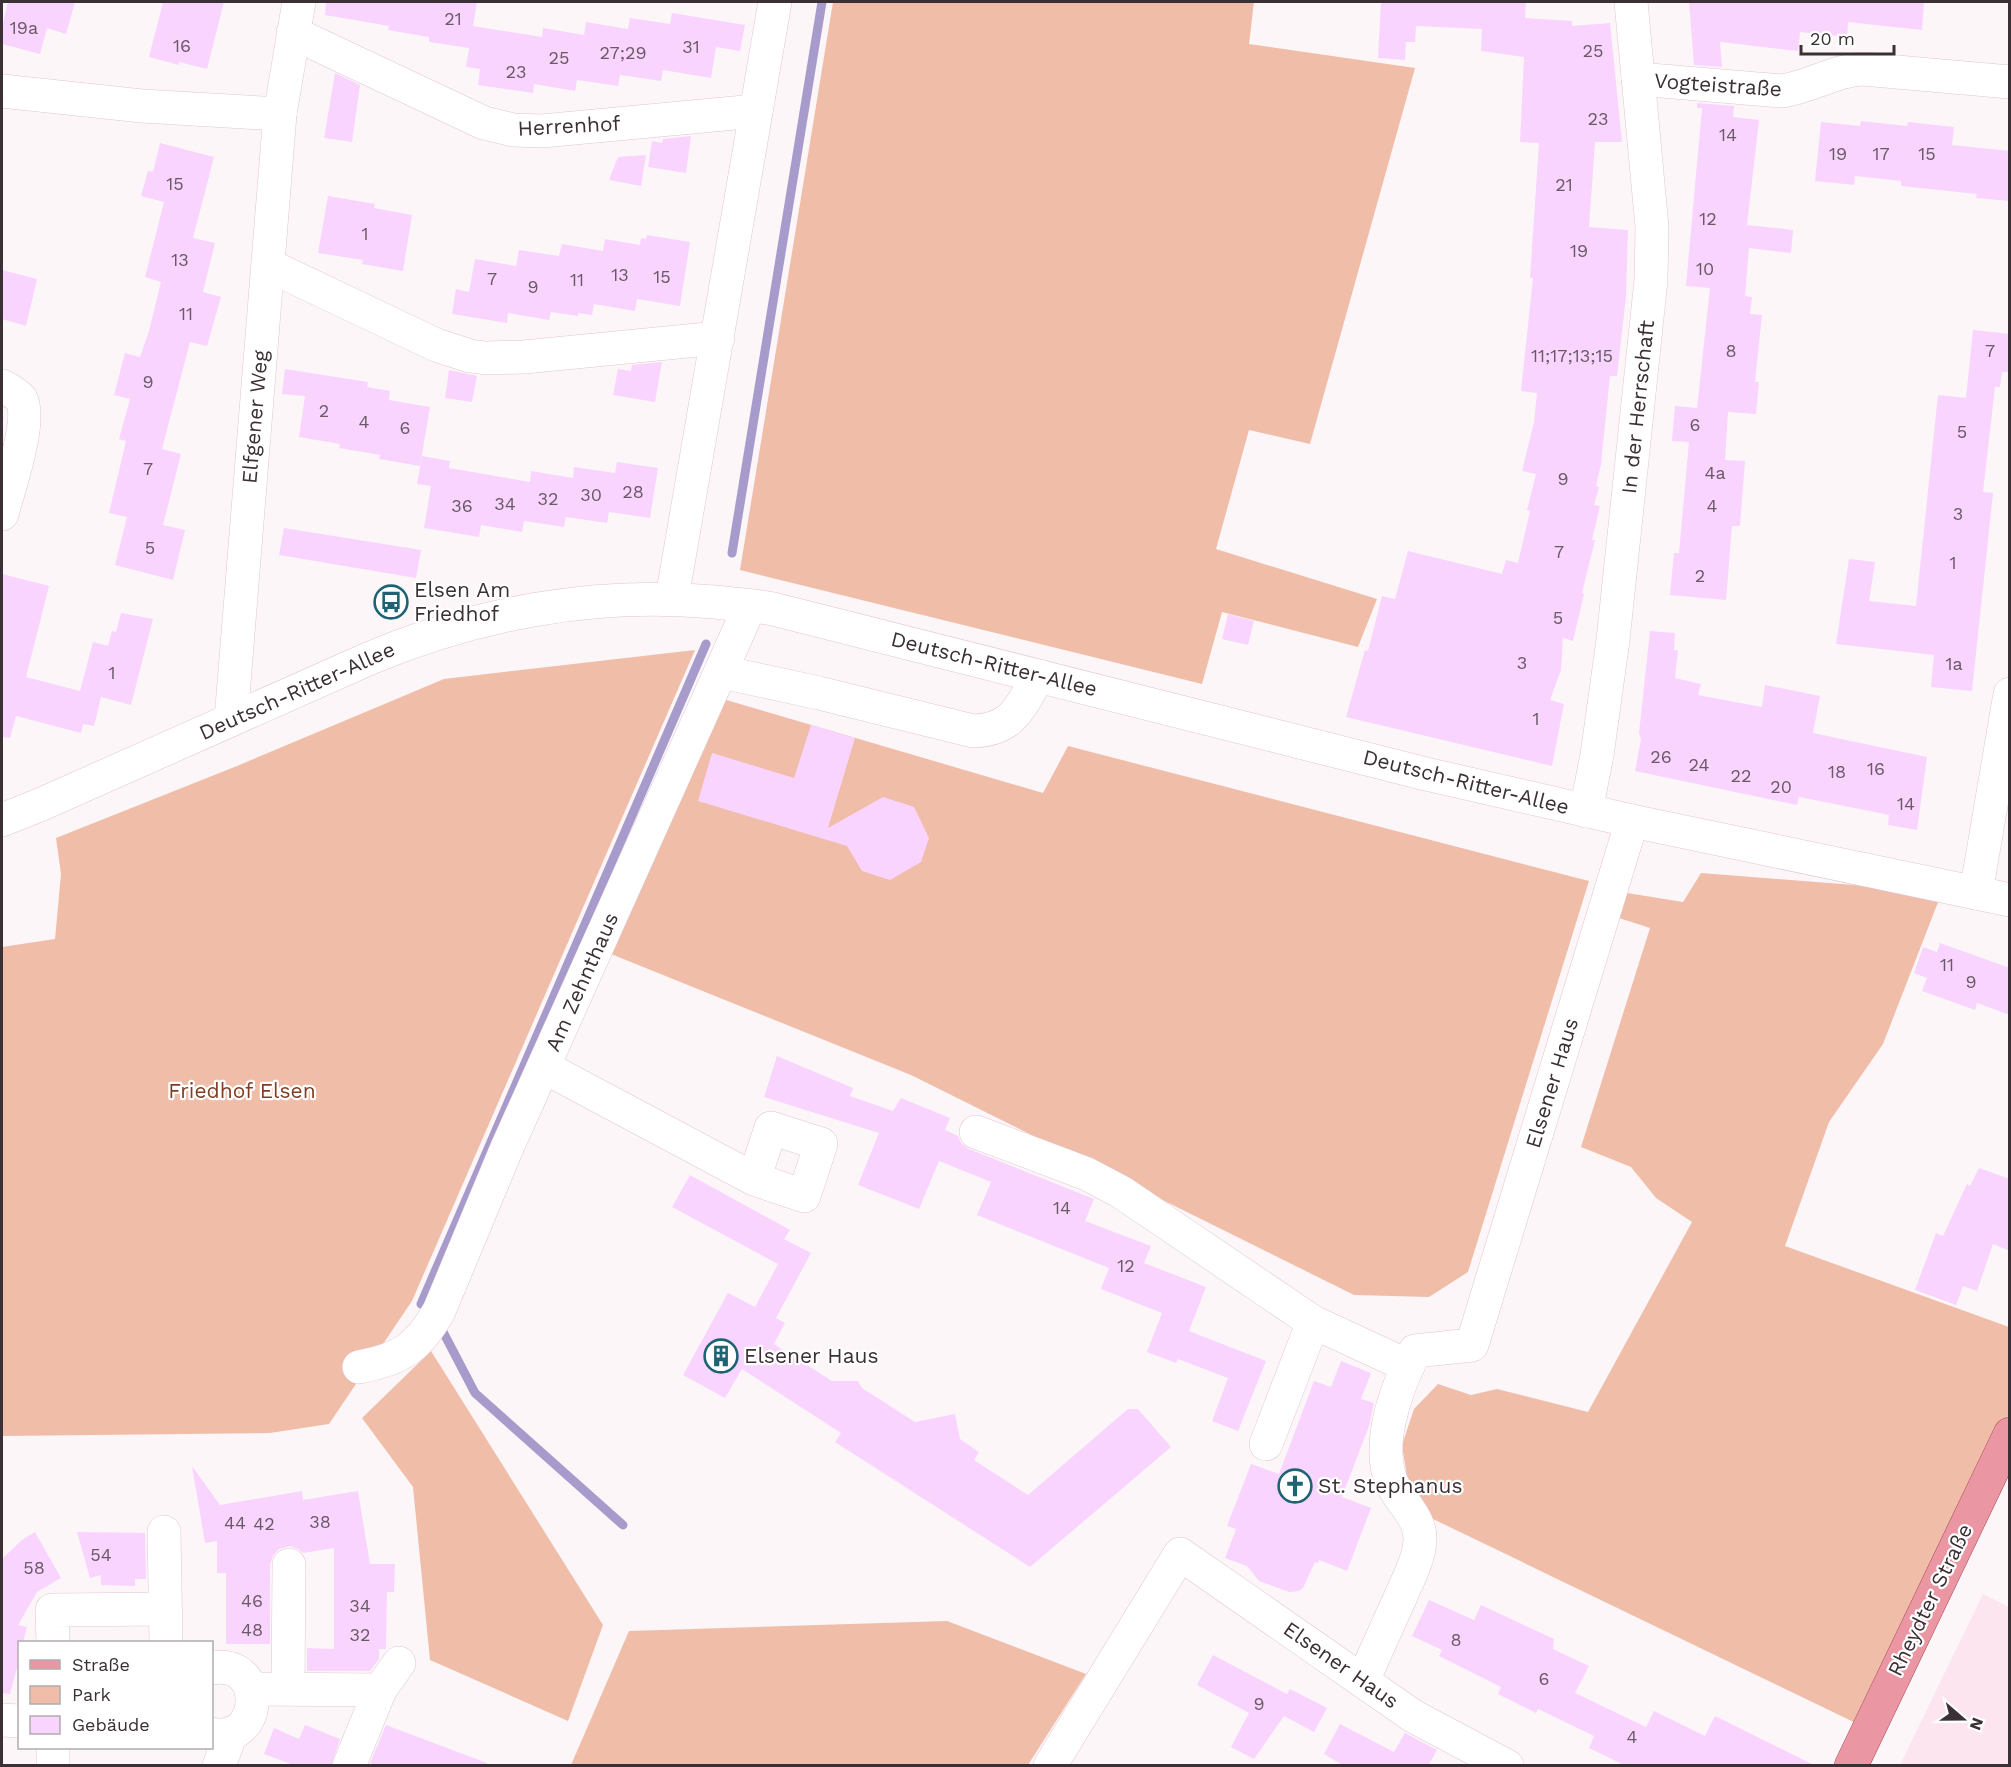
<svg xmlns="http://www.w3.org/2000/svg" width="2011" height="1767" viewBox="0 0 2011 1767" font-family="'Work Sans',sans-serif">
	<style>
		.built { fill: #fce5ef }
		.green { fill: #f0bda9 }
		.lines { fill: none; stroke-linecap: round; stroke-linejoin: round }
		.stream { stroke: #a79bcb; stroke-width: 9 }
		.building { fill: #f9d4fe }
		.minor-casing { stroke: #e2c5d2; stroke-width: 34 }
		.major-casing { stroke: #a54654; stroke-width: 34 }
		.minor { stroke: #fff; stroke-width: 33 }
		.major { stroke: #eb97a3; stroke-width: 33 }
		.labels { text-anchor: middle; stroke-width: 4.5; stroke-linejoin: round; paint-order: stroke }
		.number-label { font-size: 18px; fill: #6a5967 }
		.street-label { font-size: 21px; fill: #3b3035; stroke: #fff }
		.poi-label { font-size: 21px; fill: #3b3035; stroke: #fff; text-anchor: start }
		.park-label { font-size: 21px; fill: #7f3d22; stroke: #fff }
	</style>
	<rect width="100%" height="100%" fill="#fcf6f9"/>
	<polygon class="built" points="1983,1594 2009,1607 2009,1765 1900,1765"/>
	<g class="green">
		<polygon points="833,2 1254,2 1249,44 1415,68 1310,444 1249,430 1216,549 1377,599 1358,647 1222,612 1202,684 740,570"/>
		<polygon points="695,650 412,1301 329,1424 270,1433 2,1436 2,947 55,939 61,874 56,838 237,766 444,679"/>
		<polygon points="716,697 1043,793 1068,746 1589,881 1468,1272 1429,1297 1354,1295 911,1075 606,952"/>
		<polygon points="1701,873 1942,892 1883,1044 1829,1122 1785,1246 2009,1327 2009,1414 1862,1726 1433,1519 1408,1483 1402,1445 1414,1409 1438,1384 1471,1395 1497,1389 1588,1412 1692,1222 1656,1198 1631,1167 1581,1147 1650,928 1619,918 1627,893 1683,902"/>
		<polygon points="431,1351 603,1625 568,1721 430,1660 413,1487 362,1418"/>
		<polygon points="947,1621 1086,1674 1028,1765 571,1765 629,1631"/>
	</g>
	<g class="lines">
		<g class="stream">
			<polyline points="732,553 822,2"/>
			<polyline points="421,1304 706,644"/>
			<polyline points="440,1326 475,1393 623,1525"/>
		</g>
	</g>
	<g class="building">
		<polygon points="8,2 75,2 66,34 47,28 40,54 2,44 2,27"/>
		<polygon points="163,2 224,2 207,69 179,62 179,65 149,57"/>
		<polygon points="326,2 477,2 473,26 542,37 543,28 584,35 586,22 628,29 630,18 670,24 672,13 745,25 740,51 716,47 711,78 663,70 661,81 620,75 618,86 577,80 575,91 534,84 533,93 478,85 480,69 466,67 469,48 429,42 429,37 388,30 389,26 325,15"/>
		<polygon points="1381,2 1526,2 1525,18 1572,21 1572,26 1610,23 1622,142 1595,142 1589,227 1628,230 1626,296 1617,376 1610,376 1601,464 1596,486 1599,487 1594,505 1600,506 1592,540 1595,540 1582,593 1584,594 1573,641 1563,638 1561,670 1550,700 1564,704 1552,766 1346,717 1365,650 1368,651 1382,596 1395,599 1408,551 1502,574 1506,560 1518,563 1530,511 1527,510 1536,474 1522,471 1534,422 1537,393 1521,391 1533,278 1530,278 1539,143 1520,142 1524,57 1481,51 1482,29 1416,26 1415,42 1406,42 1405,60 1378,58"/>
		<polygon points="1689,2 1924,2 1922,30 1848,22 1847,37 1800,32 1798,51 1720,42 1722,67 1694,65"/>
		<polygon points="335,73 360,85 352,142 324,138"/>
		<polygon points="1697,103 1734,106 1733,117 1759,120 1747,225 1793,230 1791,253 1749,248 1745,296 1752,297 1750,314 1762,315 1755,382 1759,382 1756,414 1728,412 1725,460 1745,461 1740,526 1732,526 1726,600 1670,595 1674,553 1679,553 1689,442 1672,441 1675,406 1697,408 1710,288 1686,286 1702,108 1697,108"/>
		<polygon points="1861,121 1907,126 1908,122 1954,127 1952,145 2010,151 2010,201 1976,198 1977,194 1901,186 1901,181 1855,176 1854,185 1815,181 1821,122 1860,126"/>
		<polygon points="691,136 686,173 648,167 652,141 662,143 663,139"/>
		<polygon points="160,143 214,157 193,238 215,243 203,292 221,297 207,346 190,342 162,449 181,454 163,525 185,530 173,580 115,565 127,517 109,513 126,441 119,439 130,399 114,395 125,353 140,357 149,331 161,282 145,277 164,202 141,196 148,171 153,172"/>
		<polygon points="646,155 641,186 609,180 618,157"/>
		<polygon points="328,196 375,204 374,208 412,215 403,271 362,264 363,260 318,253"/>
		<polygon points="647,235 690,242 680,306 637,299 635,311 594,304 592,315 578,313 578,316 551,312 549,320 508,313 507,323 452,314 456,289 469,292 475,259 516,266 519,250 559,256 562,244 603,251 605,239 640,245 641,238 646,239"/>
		<polygon points="2,270 37,279 26,326 2,319"/>
		<polygon points="1973,330 2010,334 2010,372 2002,372 2000,387 1995,387 1983,492 1993,493 1972,691 1931,687 1934,655 1836,644 1849,559 1875,562 1869,601 1916,606 1938,395 1966,398"/>
		<polygon points="662,362 655,402 613,395 618,369 631,371 632,365"/>
		<polygon points="285,369 368,382 367,387 390,391 389,400 430,407 420,466 379,459 380,455 339,448 340,444 299,437 305,396 282,394"/>
		<polygon points="449,370 477,376 472,402 445,398"/>
		<polygon points="422,456 450,461 449,468 530,482 531,471 573,478 574,467 615,473 617,462 658,468 650,518 609,512 607,523 566,517 564,527 524,521 522,532 481,525 479,537 424,528 431,486 417,484"/>
		<polygon points="284,528 421,550 416,578 279,555"/>
		<polygon points="2,574 49,586 26,677 80,691 93,642 108,646 112,631 116,632 121,613 153,619 131,705 101,697 94,726 83,724 81,733 16,716 10,738 2,737"/>
		<polygon points="1228,614 1254,621 1248,645 1222,639"/>
		<polygon points="1650,631 1675,633 1674,650 1678,650 1675,678 1701,684 1698,695 1762,707 1765,685 1820,696 1813,733 1927,757 1917,830 1888,825 1889,815 1799,797 1797,805 1635,771 1641,739 1639,733"/>
		<polygon points="811,725 855,738 828,828 883,797 914,807 929,838 921,862 890,880 862,871 847,846 698,801 712,753 794,778"/>
		<polygon points="1940,943 2010,968 2010,1015 1977,1003 1975,1010 1922,991 1927,978 1914,973 1923,947 1937,952"/>
		<polygon points="777,1056 853,1088 850,1096 893,1111 901,1098 950,1118 945,1130 958,1136 961,1143 969,1149 1094,1199 1085,1221 1151,1246 1144,1263 1206,1287 1189,1331 1266,1361 1238,1431 1212,1421 1228,1378 1178,1359 1176,1363 1147,1352 1162,1313 1101,1289 1109,1268 977,1215 991,1182 939,1161 919,1209 858,1185 879,1133 764,1097"/>
		<polygon points="1979,1168 2010,1179 2010,1251 1993,1244 1977,1291 1963,1286 1956,1305 1915,1290 1936,1233 1943,1236 1967,1184 1970,1186"/>
		<polygon points="690,1175 790,1230 784,1239 811,1253 776,1318 785,1323 774,1344 832,1381 858,1381 862,1388 915,1422 955,1414 960,1439 979,1452 974,1460 1028,1495 1128,1409 1138,1409 1171,1447 1030,1567 835,1442 841,1433 742,1369 725,1398 683,1375 728,1293 755,1307 778,1264 672,1207"/>
		<polygon points="1341,1361 1371,1373 1361,1399 1374,1403 1369,1426 1342,1497 1371,1508 1347,1571 1319,1560 1318,1563 1315,1562 1303,1588 1299,1591 1289,1592 1259,1581 1247,1566 1225,1558 1236,1529 1227,1526 1251,1464 1279,1474 1314,1381 1331,1387"/>
		<polygon points="192,1466 220,1505 302,1491 303,1500 358,1491 370,1564 395,1564 394,1592 387,1592 386,1649 379,1649 379,1659 370,1671 307,1671 307,1648 334,1649 334,1548 303,1553 298,1549 290,1546 279,1549 273,1556 270,1565 270,1644 226,1644 226,1573 217,1573 217,1541 205,1543"/>
		<polygon points="35,1532 61,1578 37,1592 18,1625 27,1627 23,1642 20,1642 20,1657 10,1694 2,1693 2,1559 22,1540"/>
		<polygon points="77,1532 145,1533 146,1579 135,1579 135,1586 101,1585 101,1575 90,1578"/>
		<polygon points="1429,1600 1474,1620 1481,1605 1554,1639 1553,1649 1589,1666 1575,1693 1646,1727 1654,1711 1705,1736 1715,1716 1816,1766 1626,1766 1589,1748 1594,1736 1538,1709 1536,1713 1498,1694 1501,1687 1439,1656 1442,1650 1412,1636"/>
		<polygon points="1213,1655 1287,1694 1290,1689 1327,1708 1314,1732 1284,1716 1254,1759 1231,1747 1249,1713 1197,1685"/>
		<polygon points="1340,1724 1394,1752 1405,1733 1437,1750 1428,1766 1344,1766 1324,1754"/>
		<polygon points="305,1725 340,1739 331,1766 296,1766 264,1754 274,1728 299,1739"/>
		<polygon points="386,1725 487,1763 486,1766 377,1766 370,1763"/>
	</g>
	<g class="lines">
		<defs>
			<g id="minor">
				<polyline points="293,33 484,123 513,130 542,131 756,111"/>
				<path d="M 1638,79 L 1781,91 C 1809,88 1834,70 1863,69 L 2010,82"/>
				<polyline points="2,91 142,106 280,114"/>
				<polyline points="268,265 436,345 470,356 486,358 524,357 718,338"/>
				<path d="M 2,386 C 8,389 16,393 21,399 C 33,419 8,491 2,514"/>
				<polyline points="672,598 775,2"/>
				<path d="M 722,672 L 819,693 L 973,731 C 1014,730 1020,706 1039,676"/>
				<polyline points="231,720 280,114 299,2"/>
				<polyline points="1586,811 1597,755 1613,640 1651,280 1652,227 1631,2"/>
				<path d="M 2,820 L 42,804 L 368,659 C 477,613 596,591 714,602 C 734,604 753,605 773,609 L 1426,774 L 1632,821 L 2010,900"/>
				<polyline points="1976,893 2010,694"/>
				<polyline points="544,1067 754,1179 804,1196 821,1144 771,1128 754,1179"/>
				<polyline points="976,1132 1087,1174 1121,1192 1313,1322 1408,1366"/>
				<path d="M 359,1367 C 401,1359 418,1348 439,1311 L 506,1150 L 750,606"/>
				<polyline points="1266,1444 1313,1322"/>
				<polyline points="164,1532 166,1642"/>
				<polyline points="53,1642 52,1610 165,1609"/>
				<path d="M 212,1668 C 269,1659 262,1746 212,1734"/>
				<path d="M 1363,1680 C 1376,1652 1388,1624 1401,1596 C 1408,1579 1419,1560 1420,1540 C 1421,1521 1406,1507 1396,1491 C 1372,1451 1396,1389 1415,1351 L 1472,1345 L 1632,821"/>
				<polyline points="288,1688 289,1565"/>
				<polyline points="251,1689 380,1690"/>
				<polyline points="2,1720 20,1721"/>
				<polyline points="53,1748 53,1766"/>
				<polyline points="219,1766 231,1733"/>
				<polyline points="349,1766 380,1690 399,1663"/>
				<polyline points="1050,1766 1180,1554 1413,1716 1507,1766"/>
			</g>
			<polyline id="major" points="1851,1766 2010,1434"/>
		</defs>
		<use href="#minor" class="minor-casing"/>
		<use href="#major" class="major-casing"/>
		<use href="#minor" class="minor"/>
		<use href="#major" class="major"/>
	</g>
	<defs>
		<symbol id="bus-ring" viewBox="-11 -11 22 22"><circle r="9.5" fill="#fff" stroke="#1d6373" stroke-width="1.5"/><path d="M-5-6H5V4H4V6H2V4H-2V6H-4V4H-5ZM-3.5-4V0h7V-4ZM-3.5 1.2v1.5H-2V1.2ZM2 1.2v1.5H3.5V1.2Z" fill="#1d6373"/></symbol>
		<symbol id="building-ring" viewBox="-11 -11 22 22"><circle r="9.5" fill="#fff" stroke="#1d6373" stroke-width="1.5"/><path d="M-4-6H4V6H1V3H-1V6H-4ZM-2.5-4.3h1.7v1.8h-1.7ZM.8-4.3h1.7v1.8H.8ZM-2.5-1h1.7V.8h-1.7ZM.8-1h1.7V.8H.8Z" fill="#1d6373"/></symbol>
		<symbol id="church-ring" viewBox="-11 -11 22 22"><circle r="9.5" fill="#fff" stroke="#1d6373" stroke-width="1.5"/><path d="M-1.2-6h2.4v3.5h3.3v2.4h-3.3V6h-2.4V-.1h-3.3v-2.4h3.3Z" fill="#1d6373"/></symbol>
	</defs>
	<g fill-rule="evenodd">
		<use href="#bus-ring" x="372" y="583" width="38" height="38"/>
		<use href="#building-ring" x="702" y="1337" width="38" height="38"/>
		<use href="#church-ring" x="1276" y="1467" width="38" height="38"/>
	</g>
	<g class="labels">
		<g class="number-label">
			<text x="453" y="25">21</text>
			<text x="24" y="34">19a</text>
			<text x="182" y="52">16</text>
			<text x="691" y="53">31</text>
			<text x="1593" y="57">25</text>
			<text x="623" y="59">27;29</text>
			<text x="559" y="64">25</text>
			<text x="516" y="78">23</text>
			<text x="1598" y="125">23</text>
			<text x="1728" y="141">14</text>
			<text x="1838" y="160">19</text>
			<text x="1881" y="160">17</text>
			<text x="1927" y="160">15</text>
			<text x="175" y="190">15</text>
			<text x="1564" y="191">21</text>
			<text x="1708" y="225">12</text>
			<text x="365" y="240">1</text>
			<text x="1579" y="257">19</text>
			<text x="180" y="266">13</text>
			<text x="1705" y="275">10</text>
			<text x="620" y="281">13</text>
			<text x="662" y="283">15</text>
			<text x="492" y="285">7</text>
			<text x="577" y="286">11</text>
			<text x="533" y="293">9</text>
			<text x="186" y="320">11</text>
			<text x="1731" y="357">8</text>
			<text x="1990" y="357">7</text>
			<text x="1572" y="362">11;17;13;15</text>
			<text x="148" y="388">9</text>
			<text x="324" y="417">2</text>
			<text x="364" y="428">4</text>
			<text x="1695" y="431">6</text>
			<text x="405" y="434">6</text>
			<text x="1962" y="438">5</text>
			<text x="148" y="475">7</text>
			<text x="1715" y="479">4a</text>
			<text x="1563" y="485">9</text>
			<text x="633" y="498">28</text>
			<text x="591" y="501">30</text>
			<text x="548" y="505">32</text>
			<text x="505" y="510">34</text>
			<text x="462" y="512">36</text>
			<text x="1712" y="512">4</text>
			<text x="1958" y="520">3</text>
			<text x="150" y="554">5</text>
			<text x="1559" y="558">7</text>
			<text x="1953" y="569">1</text>
			<text x="1700" y="582">2</text>
			<text x="1558" y="624">5</text>
			<text x="1522" y="669">3</text>
			<text x="1954" y="670">1a</text>
			<text x="112" y="679">1</text>
			<text x="1536" y="725">1</text>
			<text x="1661" y="763">26</text>
			<text x="1699" y="771">24</text>
			<text x="1876" y="775">16</text>
			<text x="1837" y="778">18</text>
			<text x="1741" y="782">22</text>
			<text x="1781" y="793">20</text>
			<text x="1906" y="810">14</text>
			<text x="1947" y="971">11</text>
			<text x="1971" y="988">9</text>
			<text x="1062" y="1214">14</text>
			<text x="1126" y="1272">12</text>
			<text x="320" y="1528">38</text>
			<text x="235" y="1529">44</text>
			<text x="264" y="1530">42</text>
			<text x="101" y="1561">54</text>
			<text x="34" y="1574">58</text>
			<text x="252" y="1607">46</text>
			<text x="360" y="1612">34</text>
			<text x="252" y="1636">48</text>
			<text x="360" y="1641">32</text>
			<text x="1456" y="1646">8</text>
			<text x="1544" y="1685">6</text>
			<text x="1259" y="1710">9</text>
			<text x="1632" y="1743">4</text>
		</g>
		<g class="street-label">
			<text transform="translate(1718 85) rotate(4)" y="7">Vogteistraße</text>
			<text transform="translate(569 126) rotate(-3)" y="7">Herrenhof</text>
			<text transform="translate(1638 407) rotate(-84)" y="7">In der Herrschaft</text>
			<text transform="translate(255 417) rotate(-85)" y="7">Elfgener Weg</text>
			<text transform="translate(994 664) rotate(14)" y="7">Deutsch-Ritter-Allee</text>
			<text transform="translate(297 691) rotate(-24)" y="7">Deutsch-Ritter-Allee</text>
			<text transform="translate(1466 782) rotate(14)" y="7">Deutsch-Ritter-Allee</text>
			<text transform="translate(582 982) rotate(-66)" y="7">Am Zehnthaus</text>
			<text transform="translate(1552 1083) rotate(-73)" y="7">Elsener Haus</text>
			<text transform="translate(1930 1600) rotate(-64)" y="7">Rheydter Straße</text>
			<text transform="translate(1341 1665) rotate(35)" y="7">Elsener Haus</text>
		</g>
		<g class="poi-label">
			<text x="414" y="597">Elsen Am<tspan x="414" dy="24">Friedhof</tspan></text>
			<text x="744" y="1363">Elsener Haus</text>
			<text x="1318" y="1493">St. Stephanus</text>
		</g>
		<g class="park-label">
			<text x="242" y="1098">Friedhof Elsen</text>
		</g>
	</g>
	<rect width="2011" height="1767" fill="none" stroke="#3b3035" stroke-width="6"/>
	<rect x="18" y="1641" width="195" height="108" fill="#ffffff" stroke="#b1acae" stroke-width="1.5"/>
	<rect x="30" y="1660" width="30" height="9" fill="#eb97a3" stroke="#b1acae" stroke-width="1.5"/>
	<text x="72" y="1671" font-size="18" fill="#3b3035">Straße</text>
	<rect x="30" y="1686" width="30" height="18" fill="#f0bda9" stroke="#b1acae" stroke-width="1.5"/>
	<text x="72" y="1701" font-size="18" fill="#3b3035">Park</text>
	<rect x="30" y="1716" width="30" height="18" fill="#f9d4fe" stroke="#b1acae" stroke-width="1.5"/>
	<text x="72" y="1731" font-size="18" fill="#3b3035">Gebäude</text>
	<g transform="translate(1963 1719) rotate(110)" stroke="#ffffff" stroke-width="4.5" paint-order="stroke">
	<path d="M0-4.5L10 22L0 15L-10 22Z" fill="#3b3035"/>
	<text y="-9" font-size="16" font-weight="bold" text-anchor="middle" fill="#3b3035">N</text>
	</g>
	<path d="M1801 45v9h93v-9" fill="none" stroke="#3b3035" stroke-width="3"/>
	<text x="1810" y="45" font-size="18" fill="#3b3035" stroke="#ffffff" stroke-width="4.5" paint-order="stroke">20 m</text>
</svg>
